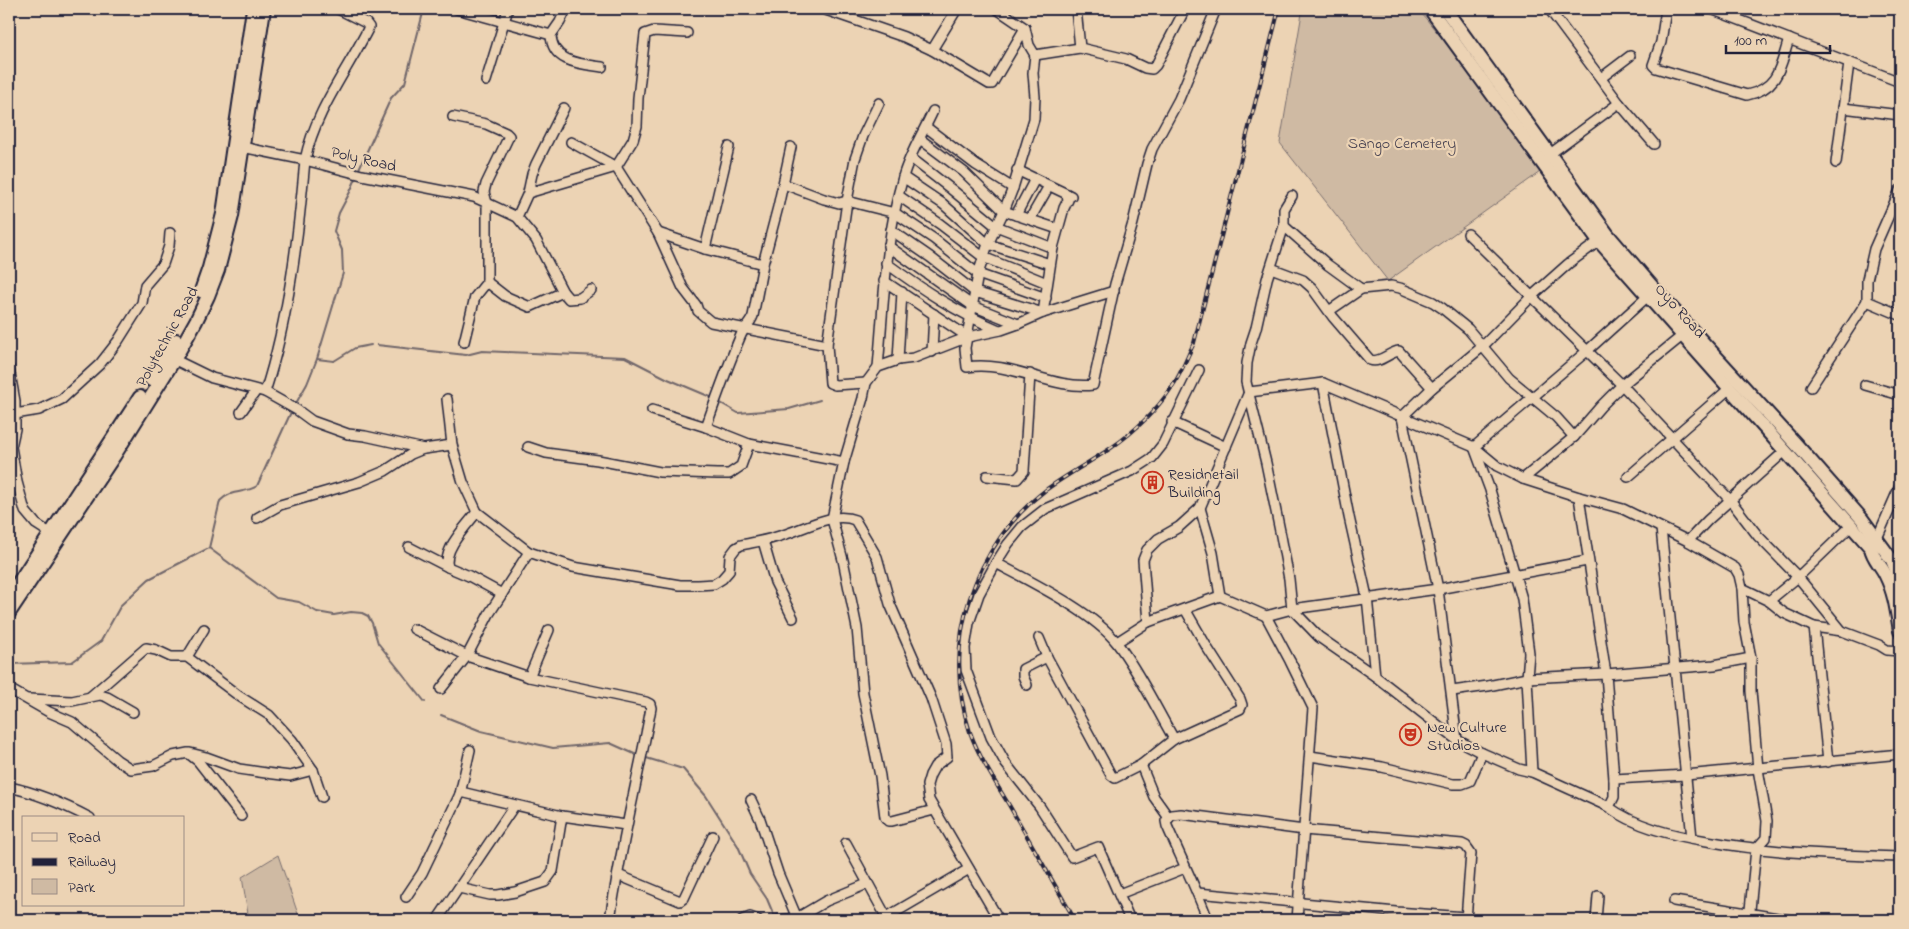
<svg xmlns="http://www.w3.org/2000/svg" width="1909" height="929" viewBox="0 0 1909 929" font-family="'Indie Flower',sans-serif">
	<style>
		.green { fill: #cfbaa3; stroke: #786e6f }
		.lines { fill: none; stroke-linecap: round; stroke-linejoin: round }
		.stream { stroke: #70666a; stroke-width: 2 }
		.minor-casing { stroke: #22223b; stroke-width: 12 }
		.primary-casing { stroke: #22223b; stroke-width: 16 }
		.minor { stroke: #ecd3b4; stroke-width: 9 }
		.primary { stroke: #ecd3b4; stroke-width: 12 }
		.rail-casing { stroke: #22223b; stroke-width: 4 }
		.rail { stroke: #ecd3b4; stroke-width: 2; stroke-dasharray: 5.5; stroke-linecap: butt }
		.labels { text-anchor: middle; stroke-width: 4.5; stroke-linejoin: round; paint-order: stroke }
		.park-label { font-size: 16px; fill: #454050; stroke: #ecd3b4 }
		.street-label { font-size: 16px; fill: #22223b; stroke: #ecd3b4 }
		.poi-label { font-size: 16px; fill: #22223b; stroke: #ecd3b4; text-anchor: start }
	</style>
	<rect width="100%" height="100%" fill="#ecd3b4"/>
	<filter id="ink" filterUnits="userSpaceOnUse"><feTurbulence type="fractalNoise" baseFrequency=".02" numOctaves="2"/><feDisplacementMap in="SourceGraphic" scale="10" xChannelSelector="R" yChannelSelector="G"/><feConvolveMatrix kernelMatrix="1 2 1 2 8 2 1 2 1" color-interpolation-filters="sRGB"/></filter>
	<g filter="url(#ink)">
		<g class="green">
			<polygon points="1308,9 1418,9 1547,167 1388,281 1280,143 1302,13"/>
			<polygon points="278,855 300,920 249,920 242,877"/>
		</g>
		<g class="lines">
			<g class="stream">
				<polyline points="358,171 391,98 405,83 424,9"/>
				<polyline points="377,345 466,355 482,351 625,357 668,379 713,398"/>
				<polyline points="317,359 334,361 355,348 371,345"/>
				<polyline points="719,402 738,413 789,409 820,400"/>
				<polyline points="295,405 307,384 317,359 343,273 342,250 334,231 339,213 350,192 357,176"/>
				<polyline points="209,548 276,598 299,602 317,612 334,615 351,612 362,613 368,616 372,623 378,643 425,702"/>
				<path d="M 9,664 L 72,662 L 101,641 L 121,605 L 149,579 L 209,548 L 220,501 C 231,489 245,494 257,486 L 292,410"/>
				<polyline points="441,715 481,731 553,748 610,743 639,756"/>
				<polyline points="643,757 683,769 706,796 738,846 750,874 767,899 775,918"/>
			</g>
			<defs>
				<g id="minor">
					<polyline points="457,9 551,35"/>
					<path d="M 566,9 L 560,22 L 551,35 C 552,63 582,64 602,67"/>
					<polyline points="823,9 904,37 932,50 989,84 992,84 1025,28"/>
					<path d="M 997,9 L 1025,28 L 1029,45 L 1035,55 L 1033,73 L 1035,97 L 1034,119 L 1013,188 L 1004,211 L 988,244 L 978,274 L 965,348 L 967,367 C 1011,360 1051,390 1093,385 L 1115,284 L 1133,223 L 1147,164 L 1152,149 L 1179,99 L 1216,9"/>
					<polyline points="1076,9 1080,48"/>
					<polyline points="1549,9 1619,103 1654,144"/>
					<path d="M 1666,9 L 1661,42 L 1653,65 L 1656,68 L 1747,95 C 1779,88 1780,67 1789,39"/>
					<polyline points="1711,9 1900,82"/>
					<polyline points="932,50 957,9"/>
					<polyline points="1035,55 1080,48 1126,59 1145,68 1152,69 1156,65 1185,9"/>
					<polyline points="1601,78 1630,56"/>
					<polyline points="486,81 508,9"/>
					<polyline points="1843,108 1900,115"/>
					<polyline points="453,117 486,124 506,133 509,136 486,184 484,192 487,203 487,282 475,297 464,342"/>
					<polyline points="926,127 976,165 1013,188"/>
					<polyline points="920,139 964,172 1004,211 1058,229"/>
					<polyline points="571,142 616,167 658,233 683,288 696,305 698,311 711,322 827,345"/>
					<polyline points="237,146 305,160 362,175 474,197 487,203 517,217 536,240 563,292 569,299 580,298 591,290"/>
					<polyline points="1550,154 1619,103"/>
					<polyline points="911,158 951,189 996,226 1053,248"/>
					<polyline points="1836,163 1849,63"/>
					<polyline points="1017,170 1071,196"/>
					<polyline points="903,177 943,204 988,244 1050,264"/>
					<polyline points="784,184 824,199 839,203 847,201 895,213 934,239 978,274 1046,298"/>
					<polyline points="528,193 616,167 633,140 637,126 638,98 645,34 654,31 687,33"/>
					<polyline points="899,196 940,224 983,257 1047,283"/>
					<polyline points="1292,196 1284,209 1284,226 1267,279 1256,328 1251,343 1247,363 1246,382 1266,463 1281,536 1289,579 1292,609 1319,637 1375,676 1457,740 1482,753 1519,769 1532,772 1607,806 1611,803 1614,797 1614,779 1606,674 1579,497"/>
					<polyline points="1016,215 1035,179"/>
					<polyline points="517,217 528,193 532,174 536,164 564,108"/>
					<polyline points="1030,219 1049,186"/>
					<polyline points="1284,226 1328,265 1361,289 1391,286 1400,288 1433,302 1442,308 1468,329 1509,378 1556,417 1574,437"/>
					<polyline points="891,230 930,257 975,292 1043,313 1053,248 1064,208 1068,200 1067,194"/>
					<polyline points="658,233 705,249 763,264"/>
					<polyline points="1468,234 1622,385 1731,501 1758,536 1798,577 1842,631"/>
					<polyline points="888,246 973,306 1018,324"/>
					<polyline points="705,249 729,147"/>
					<path d="M 886,263 C 923,290 956,312 999,330"/>
					<path d="M 1271,268 L 1303,280 L 1312,288 L 1333,317 L 1370,360 C 1380,364 1389,352 1399,351 L 1432,388"/>
					<polyline points="884,281 968,337"/>
					<polyline points="487,282 505,296 530,307 563,292"/>
					<polyline points="1867,301 1900,315"/>
					<polyline points="1329,311 1361,289"/>
					<polyline points="932,352 934,314"/>
					<polyline points="169,357 212,378 265,392 297,410 312,421 348,434 365,436 424,449 452,445"/>
					<polyline points="898,360 902,292"/>
					<path d="M 878,367 C 884,303 885,239 903,177 C 909,155 923,133 933,111"/>
					<polyline points="9,368 15,401 15,429 11,447 17,482 25,511 36,524 50,533"/>
					<polyline points="866,383 835,385 830,383 827,345 847,201 855,159 863,136 879,103"/>
					<polyline points="1323,383 1349,517 1367,597 1375,676"/>
					<polyline points="1865,385 1900,395"/>
					<polyline points="1811,387 1867,301 1867,280 1874,249 1900,190"/>
					<path d="M 265,392 C 289,317 298,238 305,160 C 315,111 347,71 369,27 L 366,23 L 338,9"/>
					<path d="M 447,399 L 452,445 L 463,482 L 477,512 L 529,552 L 573,567 L 680,585 L 698,585 L 714,584 L 722,579 L 729,571 L 730,556 L 736,548 L 741,545 C 755,542 769,540 783,535 C 804,529 833,511 855,520 L 877,557 L 890,604 L 931,698 L 946,744 L 947,757 L 935,766 L 930,775 L 927,785 L 929,800 L 999,920"/>
					<polyline points="652,410 706,427 749,444 844,462"/>
					<polyline points="241,412 256,391"/>
					<polyline points="9,415 39,410 62,399 100,364 118,341 142,303 145,285 163,264 169,246 170,233"/>
					<polyline points="1172,422 1226,447"/>
					<path d="M 706,427 C 717,396 728,365 741,335 C 744,328 750,324 753,316 L 763,264 L 778,207 L 791,147"/>
					<polyline points="528,447 546,453 598,460 660,472 717,474 729,474 741,466 749,444"/>
					<polyline points="987,476 1017,479 1024,471 1030,374"/>
					<polyline points="1628,477 1730,388"/>
					<polyline points="1523,479 1574,437 1601,406 1622,385 1682,336"/>
					<polyline points="1200,508 1213,553 1220,596"/>
					<path d="M 477,512 C 467,525 442,550 448,567 L 469,576 L 502,594"/>
					<polyline points="257,518 280,505 359,482 385,471 411,454 423,449"/>
					<polyline points="1661,528 1692,838"/>
					<polyline points="763,541 775,582 793,618"/>
					<polyline points="1688,541 1708,520 1785,451"/>
					<polyline points="1875,543 1900,486"/>
					<polyline points="409,547 448,567"/>
					<path d="M 996,563 C 1031,582 1093,612 1117,643 C 1139,672 1156,708 1174,739"/>
					<polyline points="1742,588 1744,622 1751,658 1751,691 1758,769 1767,821 1766,838 1756,849 1749,920"/>
					<polyline points="1769,601 1798,577 1851,526"/>
					<polyline points="1266,616 1290,661 1313,708 1297,920"/>
					<polyline points="1148,622 1143,560 1147,550 1158,539 1179,527 1200,508 1249,392 1323,383 1474,447 1497,466 1523,479 1579,497 1623,509 1688,541 1735,568 1739,575 1742,588 1769,601 1784,613 1814,627 1842,631 1879,645 1887,650 1900,651"/>
					<polyline points="1814,627 1828,762"/>
					<path d="M 414,629 L 467,656 L 529,677 L 646,702 L 650,704 L 651,708 C 638,779 620,849 610,920"/>
					<polyline points="1039,638 1047,657 1111,775 1115,778 1141,765 1174,739 1240,709 1242,705 1240,699 1208,649 1185,609"/>
					<polyline points="1117,642 1148,622 1220,596 1266,616 1292,609 1438,589 1587,561"/>
					<polyline points="187,657 204,629"/>
					<polyline points="529,677 549,630"/>
					<polyline points="1027,685 1023,676 1023,669 1047,657"/>
					<polyline points="9,689 49,712 72,722 117,760 131,769 153,766 173,756 188,753 198,761 241,816"/>
					<polyline points="441,689 467,656 489,614 529,552"/>
					<polyline points="1452,691 1488,686 1527,678 1606,674 1714,665 1751,658"/>
					<polyline points="90,697 146,648 156,650 171,657 187,657 239,696 269,715 292,740 313,770 322,797"/>
					<polyline points="29,699 72,701 100,695 107,697 133,712"/>
					<polyline points="1457,740 1438,589 1402,417 1432,388 1482,347 1532,296 1568,264 1599,241"/>
					<polyline points="190,753 206,757 239,769 266,773 290,776 313,770"/>
					<polyline points="1310,756 1382,767 1453,784 1462,784 1470,781 1482,753"/>
					<polyline points="1141,765 1154,797 1169,818"/>
					<polyline points="1532,772 1527,678 1529,653 1522,599 1490,490 1474,447 1587,351 1647,297"/>
					<polyline points="1614,779 1686,775 1900,754"/>
					<path d="M 9,787 C 38,793 63,804 90,818"/>
					<polyline points="460,794 470,750"/>
					<polyline points="751,800 760,819 778,873 797,918"/>
					<path d="M 1607,806 C 1636,827 1671,835 1707,841 C 1771,853 1835,855 1900,857"/>
					<polyline points="934,810 892,821 888,821 885,817 880,776 863,693 857,628 843,560 832,519 844,462 863,398 866,383 878,367 898,360 914,358 968,337 1001,330 1018,324 1043,313 1114,291"/>
					<polyline points="846,843 888,920"/>
					<polyline points="618,875 680,901 684,898 713,836"/>
					<polyline points="459,888 490,895 498,895 515,892 545,882 553,871 562,816"/>
					<polyline points="1198,893 1396,912 1466,917"/>
					<polyline points="1119,894 1185,868"/>
					<polyline points="406,897 422,873 461,792 562,816 626,825"/>
					<polyline points="1674,901 1790,920"/>
					<polyline points="887,917 969,869"/>
					<polyline points="437,920 514,806"/>
					<polyline points="742,920 750,917 758,920"/>
					<polyline points="777,920 797,918 826,901 867,884"/>
					<polyline points="1130,920 1098,847 1072,857 1040,807 1006,764 991,737 966,670 965,648 969,623 979,594 996,563 1008,544 1022,527 1045,509 1132,471 1152,458 1163,444 1199,370"/>
					<path d="M 1208,920 C 1196,888 1181,858 1167,826 L 1166,821 L 1172,815 L 1181,814 L 1304,830 L 1462,844 L 1466,846 L 1471,853 L 1466,920"/>
					<polyline points="1596,920 1598,896"/>
				</g>
				<g id="primary">
					<path d="M 1430,9 L 1599,241 L 1871,548 C 1873,559 1882,566 1886,576 C 1895,594 1897,613 1900,631"/>
					<polyline points="1445,9 1608,235 1656,291 1795,443 1862,519 1892,560 1900,580"/>
					<polyline points="201,291 209,268 223,214 253,9"/>
					<polyline points="151,380 176,340"/>
					<polyline points="9,597 140,397"/>
					<polyline points="9,613 114,456 174,360 196,321 208,296 218,270 232,216 264,9"/>
				</g>
			</defs>
			<use href="#minor" class="minor-casing"/>
			<use href="#primary" class="primary-casing"/>
			<use href="#minor" class="minor"/>
			<use href="#primary" class="primary"/>
			<defs>
				<path id="rail" d="M 1075,920 C 1053,882 1031,844 1009,805 C 995,782 979,757 970,732 C 940,644 974,544 1047,489 C 1068,474 1090,462 1111,448 C 1134,432 1156,411 1172,387 C 1181,374 1187,357 1194,343 L 1279,9"/>
			</defs>
			<use href="#rail" class="rail-casing"/>
			<use href="#rail" class="rail"/>
		</g>
	</g>
	<defs>
		<symbol id="building-ring" viewBox="-11 -11 22 22"><circle r="9.5" fill="#ecd3b4" stroke="#c8321e" stroke-width="1.5"/><path d="M-4-6H4V6H1V3H-1V6H-4ZM-2.5-4.3h1.7v1.8h-1.7ZM.8-4.3h1.7v1.8H.8ZM-2.5-1h1.7V.8h-1.7ZM.8-1h1.7V.8H.8Z" fill="#c8321e"/></symbol>
		<symbol id="theatre-ring" viewBox="-11 -11 22 22"><circle r="9.5" fill="#ecd3b4" stroke="#c8321e" stroke-width="1.5"/><path d="M-5-5.5Q0-4 5-5.5V0Q5 5 0 6Q-5 5-5 0ZM-3.3-2.5H-1v1.5H-3.3ZM1-2.5H3.3v1.5H1ZM-2.8 1Q0 5.5 2.8 1Z" fill="#c8321e"/></symbol>
	</defs>
	<g fill-rule="evenodd">
		<use href="#building-ring" x="1140" y="470" width="25" height="25"/>
		<use href="#theatre-ring" x="1398" y="722" width="25" height="25"/>
	</g>
	<g class="labels">
		<g class="park-label">
			<text x="1402" y="148">Sango Cemetery</text>
		</g>
		<g class="street-label">
			<text transform="translate(364 158) rotate(13)" y="6">Poly Road</text>
			<text transform="translate(1681 310) rotate(48)" y="6">Oyo Road</text>
			<text transform="translate(166 336) rotate(-61)" y="6">Polytechnic Road</text>
		</g>
		<g class="poi-label">
			<text x="1168" y="479">Residnetail<tspan x="1168" dy="18">Building</tspan></text>
			<text x="1427" y="732">New Culture<tspan x="1427" dy="18">Studios</tspan></text>
		</g>
	</g>
	<rect width="1909" height="929" fill="none" stroke="#ecd3b4" stroke-width="30"/>
	<rect x="15" y="15" width="1879" height="899" fill="none" stroke="#22223b" stroke-width="2" filter="url(#ink)"/>
	<rect x="22" y="816" width="162" height="90" fill="#ecd3b4" stroke="#9b8c84"/>
	<rect x="32" y="833" width="25" height="8" fill="#ecd3b4" stroke="#9b8c84"/>
	<text x="68" y="842" font-size="15" fill="#22223b">Road</text>
	<rect x="32" y="858" width="25" height="8" fill="#22223b" stroke="#9b8c84"/>
	<text x="68" y="866" font-size="15" fill="#22223b">Railway</text>
	<rect x="32" y="879" width="25" height="15" fill="#cfbaa3" stroke="#9b8c84"/>
	<text x="68" y="892" font-size="15" fill="#22223b">Park</text>
	<path d="M1726 45v8h104v-8" fill="none" stroke="#22223b" stroke-width="2.5"/>
	<text x="1734" y="45" font-size="15" fill="#22223b" stroke="#ecd3b4" stroke-width="4" paint-order="stroke">100 m</text>
</svg>
